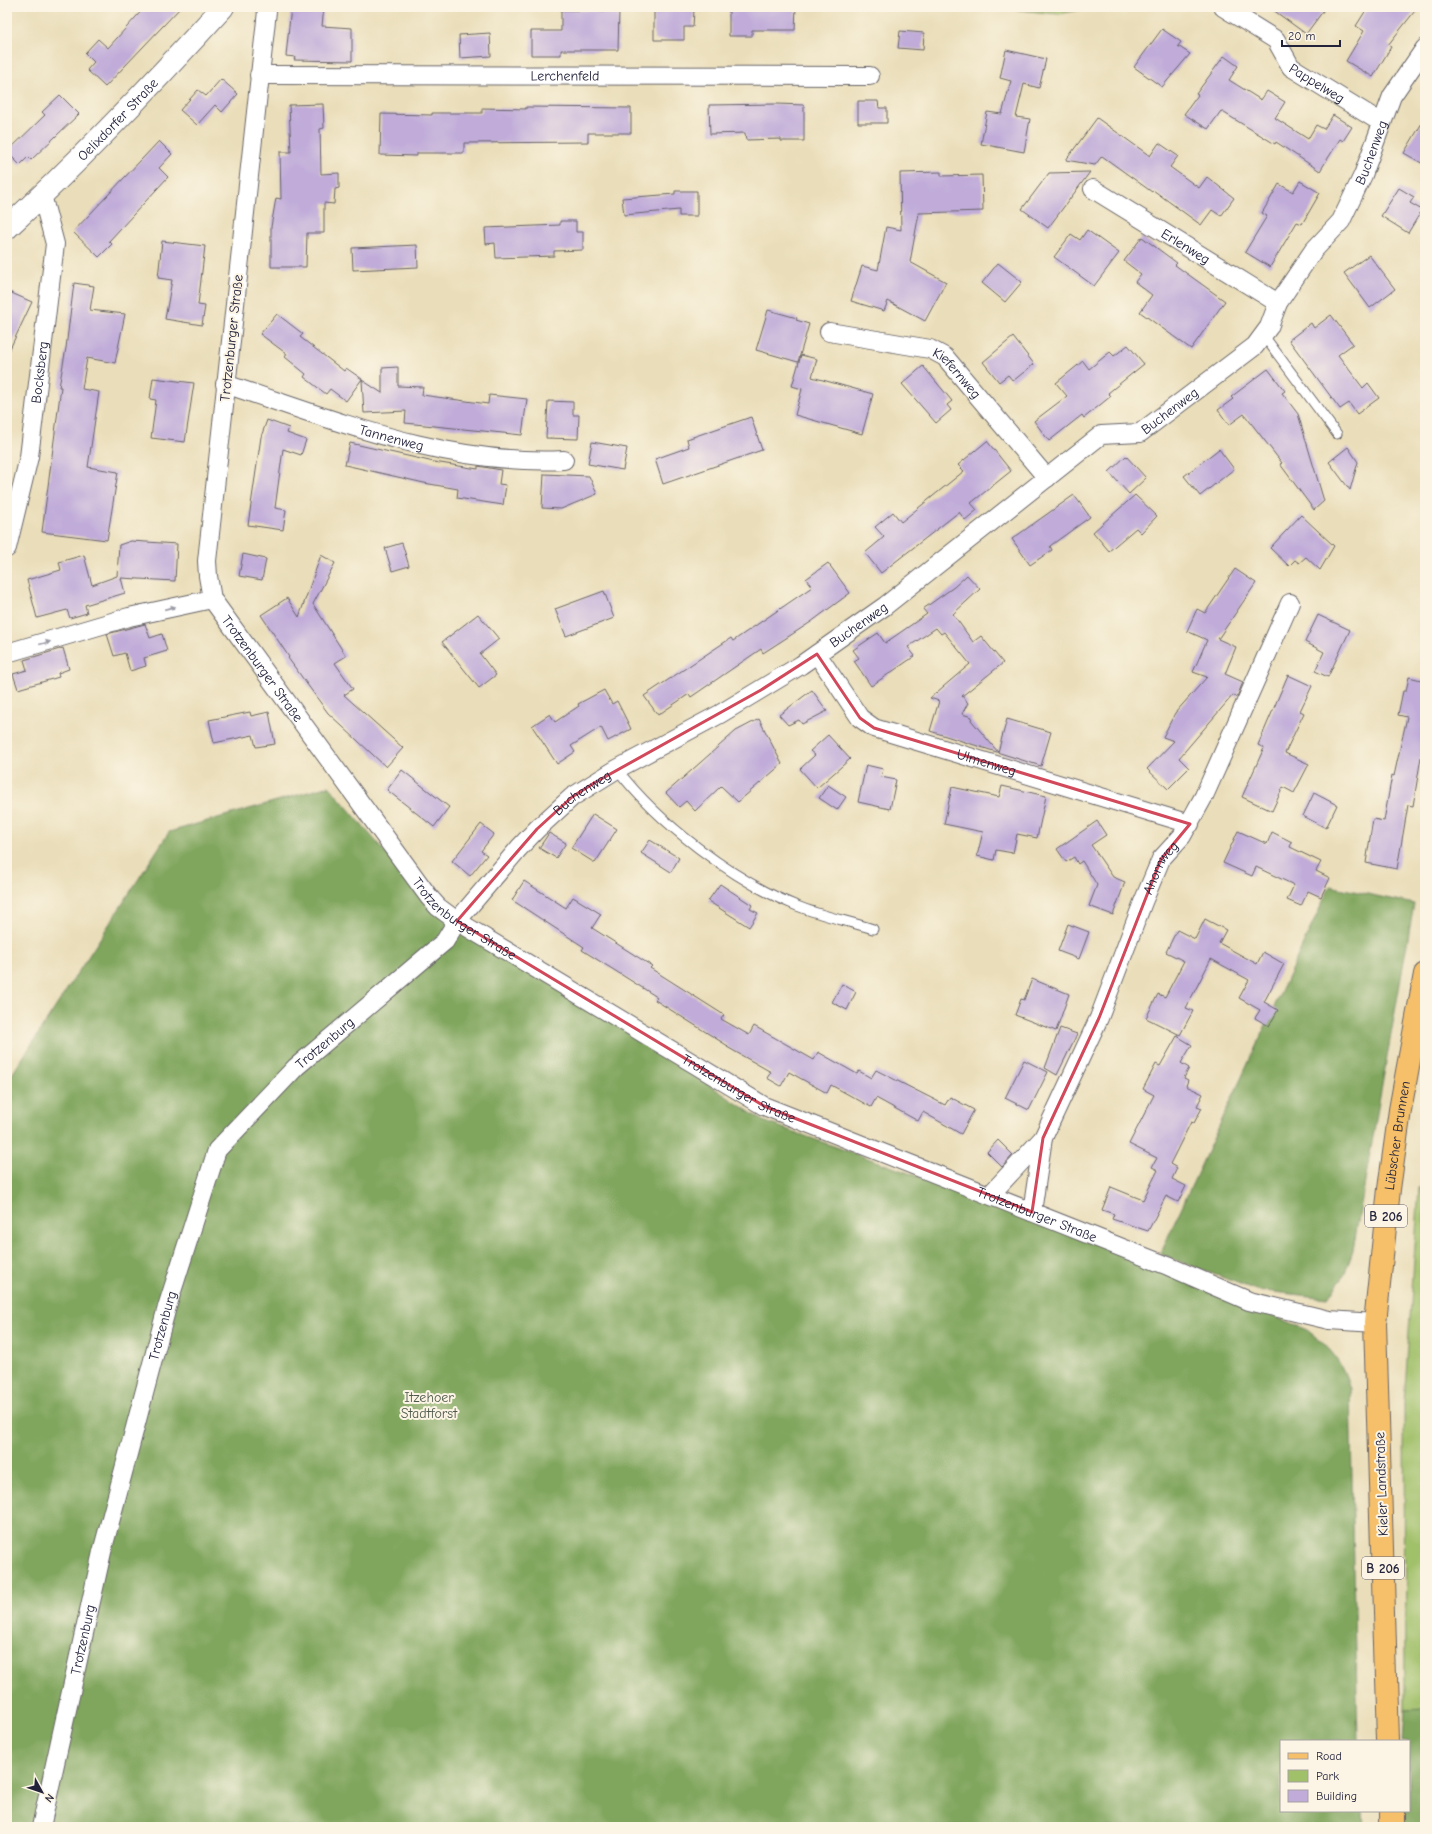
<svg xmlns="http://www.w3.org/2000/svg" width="1432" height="1834" viewBox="0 0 1432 1834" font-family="'Comic Neue',sans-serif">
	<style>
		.green { fill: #a0c069; stroke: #617152 }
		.forest { fill: #80a65d; stroke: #51644c }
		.building { fill: #c0abd9 }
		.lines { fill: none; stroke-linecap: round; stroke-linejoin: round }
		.service-casing { stroke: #686467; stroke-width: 11 }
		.minor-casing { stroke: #686467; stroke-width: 20 }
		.tertiary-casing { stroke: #686467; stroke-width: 24 }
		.primary-casing { stroke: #686467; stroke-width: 24 }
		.service { stroke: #fff; stroke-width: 9 }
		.minor { stroke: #fff; stroke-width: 18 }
		.tertiary { stroke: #fff; stroke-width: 22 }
		.primary { stroke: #f6c06b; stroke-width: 22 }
		.oneway { fill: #9c9ca7 }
		.marked { fill: none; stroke: #d1495b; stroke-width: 3; stroke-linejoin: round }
		.labels { text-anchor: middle; stroke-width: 4; stroke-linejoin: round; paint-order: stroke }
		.shield { fill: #fcf5e5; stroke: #63616e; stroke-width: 1 }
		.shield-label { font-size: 13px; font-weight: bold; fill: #22223b }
		.street-label { font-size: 14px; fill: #22223b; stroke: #fcf5e5 }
		.park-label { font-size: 14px; fill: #4e594b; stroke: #fcf5e5 }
	</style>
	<rect width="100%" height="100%" fill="#fcf5e5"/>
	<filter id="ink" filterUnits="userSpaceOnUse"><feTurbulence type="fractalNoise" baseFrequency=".025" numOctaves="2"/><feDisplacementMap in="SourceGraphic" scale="8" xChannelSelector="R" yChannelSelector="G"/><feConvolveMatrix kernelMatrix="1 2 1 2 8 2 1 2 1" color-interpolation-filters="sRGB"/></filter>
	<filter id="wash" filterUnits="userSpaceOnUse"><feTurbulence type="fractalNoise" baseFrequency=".012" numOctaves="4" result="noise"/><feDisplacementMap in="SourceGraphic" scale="16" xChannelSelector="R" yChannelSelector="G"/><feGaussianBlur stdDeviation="0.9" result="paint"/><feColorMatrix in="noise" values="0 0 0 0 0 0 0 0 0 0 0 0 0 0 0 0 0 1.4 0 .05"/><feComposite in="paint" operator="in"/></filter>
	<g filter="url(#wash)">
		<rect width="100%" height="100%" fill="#eadeba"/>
		<g class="green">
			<polygon points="988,7 1095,7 1059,14"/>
			<polygon points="1425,1186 1425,1709 1405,1710 1404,1403 1419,1188"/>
		</g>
		<g class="forest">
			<path d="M 329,786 L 435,911 L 595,1008 L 763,1121 L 890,1166 L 1149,1264 L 1307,1330 C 1330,1348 1342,1360 1350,1389 L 1358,1741 L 1281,1741 L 1281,1811 L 1363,1811 L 1364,1827 L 7,1827 L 7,1082 L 169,832 Z"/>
			<polygon points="1330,886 1414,904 1353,1250 1343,1278 1327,1298 1256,1290 1160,1254"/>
			<polygon points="1425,1709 1425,1827 1402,1827 1401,1811 1409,1811 1409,1741 1403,1741 1405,1710"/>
		</g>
		<g id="blocks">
			<g class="building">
				<polygon points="145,7 181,7 105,87 87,70 94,62 85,53 98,39 108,48"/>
				<polygon points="291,7 324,7 322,26 352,28 352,61 294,60 295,57 286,56"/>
				<polygon points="729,7 796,7 795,30 752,30 752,36 729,36"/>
				<polygon points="1269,7 1326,7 1306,34"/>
				<polygon points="1368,7 1418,7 1388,45 1391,47 1373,77 1346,61 1364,31 1356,26"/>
				<polygon points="561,10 619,11 618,50 561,50 561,55 531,55 531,31 561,31"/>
				<polygon points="654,10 694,10 693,27 684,27 684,40 654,40"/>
				<polygon points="1162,29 1181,42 1178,46 1190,54 1162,87 1134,67"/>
				<polygon points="900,31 924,33 923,50 898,48"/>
				<polygon points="490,33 491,56 460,58 459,35"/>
				<polygon points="1006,50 1046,59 1039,88 1024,84 1016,117 1030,119 1024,152 981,144 987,112 1002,114 1011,81 1000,78"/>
				<polygon points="1224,56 1238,66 1229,80 1261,100 1267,91 1285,102 1275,118 1308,139 1316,125 1324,129 1333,115 1352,127 1343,141 1340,139 1320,171 1276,142 1275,144 1221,111 1208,129 1184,114 1198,95 1196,94"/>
				<polygon points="221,79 238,94 222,112 215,105 197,125 180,110 198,90 206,96"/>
				<polygon points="60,95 79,114 31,160 28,157 20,165 7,152 45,115 42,112"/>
				<polygon points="858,101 878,101 879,108 887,108 887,123 858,123"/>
				<polygon points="323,104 324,128 320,129 321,174 339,173 339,188 335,189 334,204 324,203 324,233 307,233 306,267 271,267 271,227 276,198 281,199 280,152 291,152 289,105"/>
				<polygon points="777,104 804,105 804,141 781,141 781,139 746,140 745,133 710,134 709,105"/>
				<polygon points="526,107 631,108 631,133 588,133 588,142 464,143 464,153 417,153 417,156 380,155 381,114 432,115 432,113 482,113 482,108 526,109"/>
				<polygon points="1097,118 1150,156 1159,143 1178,156 1170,167 1199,188 1207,177 1234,198 1221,216 1212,210 1201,225 1153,190 1152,192 1102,156 1095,165 1066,160"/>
				<polygon points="1425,118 1425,165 1404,153"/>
				<polygon points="159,141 172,154 159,168 168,177 109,241 112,244 99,257 73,232"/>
				<polygon points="941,172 941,176 982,175 983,211 919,213 910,262 946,282 925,321 888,301 884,311 851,301 862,266 878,270 886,227 901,230 900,173"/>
				<polygon points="1090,172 1048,228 1022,209 1049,173"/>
				<polygon points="1300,181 1320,193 1302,224 1297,222 1270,267 1245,252 1267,216 1262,213 1279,184 1293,192"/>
				<polygon points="1399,188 1414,197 1410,203 1422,210 1408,233 1381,216"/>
				<polygon points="675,191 697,191 697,216 679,216 679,210 624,215 622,198 675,194"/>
				<polygon points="560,221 576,221 576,232 583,232 583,250 554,251 554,256 496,258 495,243 486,244 485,228 560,225"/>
				<polygon points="1087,230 1119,253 1094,286 1054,257 1071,234 1080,240"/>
				<polygon points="1142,237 1177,263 1175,265 1225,301 1191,349 1140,312 1152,295 1135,282 1141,274 1124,261"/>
				<polygon points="162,241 205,246 198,305 205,306 202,325 165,319 172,280 158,278"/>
				<polygon points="417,245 418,267 353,270 352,248"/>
				<polygon points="1369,255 1395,289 1370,308 1344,273"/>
				<polygon points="998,263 1022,282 1005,302 982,283"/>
				<polygon points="74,283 94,286 90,310 125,314 115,363 87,358 82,389 99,392 88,467 118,472 107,540 42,532 61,387 59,387 66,348"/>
				<polygon points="7,291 32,302 7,355"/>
				<polygon points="768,310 797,318 796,320 809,324 798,362 756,350"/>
				<polygon points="277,314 303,334 300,337 344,371 346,368 362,379 346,401 330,389 326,394 304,377 306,374 285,357 287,354 260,334"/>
				<polygon points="1331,315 1353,344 1338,355 1363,388 1368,383 1379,398 1357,414 1349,403 1340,409 1289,340 1311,323 1314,328"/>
				<polygon points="1013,337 1034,364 1013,381 1008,375 999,382 983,362"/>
				<polygon points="1128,345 1144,364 1108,393 1111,396 1084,418 1082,415 1049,441 1034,421 1067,396 1056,383 1083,361 1089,369 1110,352 1114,356"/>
				<polygon points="801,355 817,359 812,377 873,394 862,434 795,415 802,389 792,386"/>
				<polygon points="923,366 952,401 947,405 951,410 936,423 902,384"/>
				<polygon points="398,367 398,386 423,387 422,395 488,404 489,395 527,399 522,435 405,423 406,411 364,413 362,380 382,393 382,368"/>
				<polygon points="1268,369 1285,391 1282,393 1298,414 1324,501 1314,510 1280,464 1282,463 1244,414 1229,425 1218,410 1233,399 1231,397"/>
				<polygon points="153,378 194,383 185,442 151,438 156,400 150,399"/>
				<polygon points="548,401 573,402 573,415 579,415 578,439 546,438"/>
				<polygon points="751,417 762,450 663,484 655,459 689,447 687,439"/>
				<polygon points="267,420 289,428 287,433 306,440 301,455 283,449 275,508 286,510 283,530 248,525 261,437"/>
				<polygon points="987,441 1011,471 971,503 977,510 965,520 959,512 881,573 865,553 884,537 875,527 893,512 901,522 964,471 958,465"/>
				<polygon points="592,442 627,448 623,470 588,464"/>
				<polygon points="350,443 434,462 478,469 478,466 501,470 499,484 506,485 503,505 457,498 458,489 424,483 345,465"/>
				<polygon points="1348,447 1358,462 1350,490 1329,462"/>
				<polygon points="1219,449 1234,469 1200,496 1184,476"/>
				<polygon points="1126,456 1146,478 1129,494 1109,472"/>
				<polygon points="544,474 589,476 597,494 561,509 542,508"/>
				<polygon points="1074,495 1090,517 1050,546 1052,550 1030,565 1012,539"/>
				<polygon points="1135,495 1157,516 1141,533 1136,528 1109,551 1093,532"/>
				<polygon points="1301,515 1334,546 1320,570 1306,557 1299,563 1295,560 1289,566 1270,548"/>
				<polygon points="131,541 177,544 175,581 121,578 125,593 85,605 87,613 70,618 67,610 37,618 27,580 61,570 59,562 84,555 92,585 117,576 119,545"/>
				<polygon points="402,543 409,566 392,571 385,548"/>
				<polygon points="243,554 266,559 262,580 239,576"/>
				<polygon points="321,555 335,563 313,604 346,656 335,663 353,689 344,695 403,748 386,767 328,713 288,658 289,657 261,615 287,598 299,617"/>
				<polygon points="828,563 850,593 811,622 763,653 761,649 691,697 689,694 658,715 644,696 731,638 733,641 812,587 806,579"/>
				<polygon points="1235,569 1256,583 1218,639 1236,647 1225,674 1243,682 1237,697 1233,695 1179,758 1189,768 1168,789 1147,769 1174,741 1163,737 1175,713 1207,677 1193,672 1207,640 1187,631 1197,609 1205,613"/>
				<polygon points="967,575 980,589 953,614 973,642 981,636 1003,663 962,696 968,703 962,714 972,717 971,720 998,752 1007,719 1051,732 1041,766 930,731 939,701 930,698 970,664 944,632 941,634 936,628 908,647 915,656 871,686 854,661 859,658 853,650 878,633 885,643 927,614 923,609 954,587"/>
				<polygon points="604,591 614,618 566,636 555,609"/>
				<polygon points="478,614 499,639 480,654 496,675 479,688 442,642"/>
				<polygon points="1318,615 1350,630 1328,677 1315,671 1324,652 1305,642"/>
				<polygon points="145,624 150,638 162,634 167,651 144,658 146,666 130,671 125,653 114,656 107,634"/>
				<polygon points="63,648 69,669 58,673 59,677 18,689 13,674 27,670 24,660"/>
				<polygon points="1288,675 1312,686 1300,711 1304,713 1285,753 1309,764 1294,793 1283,787 1272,811 1242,797 1264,748 1258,745"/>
				<polygon points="1409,677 1425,681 1425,758 1421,757 1413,806 1408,805 1397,869 1366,863 1373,819 1384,821 1392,775 1394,776 1407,717 1398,715 1403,691 1406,691"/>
				<polygon points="604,690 612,704 617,701 631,729 608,741 601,727 571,746 575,752 557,764 532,726 550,714 555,722 579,706 578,704"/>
				<polygon points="812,690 827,711 802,724 799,720 788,725 779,715"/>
				<polygon points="250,712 251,716 269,712 275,744 256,747 253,735 214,743 209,720"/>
				<polygon points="759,719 782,764 738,802 721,786 695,811 686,801 679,807 666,793 736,731"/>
				<polygon points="828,735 850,759 817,788 800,769 815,755 810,751"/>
				<polygon points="866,765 883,769 881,777 896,780 890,809 858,802"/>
				<polygon points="402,770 449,807 434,827 387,790"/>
				<polygon points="828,785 846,797 837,810 819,798"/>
				<polygon points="1002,786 1046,796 1037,838 1017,834 1013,853 996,850 994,860 977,856 983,832 944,824 952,787 999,797"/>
				<polygon points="1314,793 1337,805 1326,828 1303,816"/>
				<polygon points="593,814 617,829 595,863 571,848"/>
				<polygon points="1097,821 1106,835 1091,845 1113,877 1125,882 1113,915 1089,906 1097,885 1082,861 1078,864 1074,857 1066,862 1057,849"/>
				<polygon points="481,824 494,834 481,851 487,855 470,876 452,861"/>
				<polygon points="1238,831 1267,844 1272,832 1292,842 1290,847 1321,862 1316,871 1330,878 1321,897 1308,891 1301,906 1287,900 1294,885 1256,867 1252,876 1223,863"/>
				<polygon points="549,833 566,843 556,858 539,848"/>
				<polygon points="650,840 679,858 671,872 641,853"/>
				<polygon points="524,881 566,908 573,897 601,914 592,928 652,966 650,968 724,1015 721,1019 749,1035 754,1026 814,1060 818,1052 857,1074 859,1071 871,1078 876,1070 945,1105 950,1097 974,1110 961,1134 923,1112 918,1121 876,1098 871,1107 831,1085 827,1093 789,1072 781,1086 767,1078 771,1072 727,1047 728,1046 655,1000 657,997 582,950 584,947 512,900"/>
				<polygon points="720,884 752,905 750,909 758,913 749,927 708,901"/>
				<polygon points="1205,919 1226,930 1219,943 1257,964 1263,952 1284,964 1264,1002 1278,1010 1269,1026 1255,1018 1260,1010 1239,998 1249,980 1211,959 1186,1008 1193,1011 1180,1035 1146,1018 1158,994 1165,997 1184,961 1166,952 1177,930 1195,939"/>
				<polygon points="1068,924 1089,932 1079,959 1058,951"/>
				<polygon points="1032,979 1069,994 1056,1031 1015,1015 1021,999 1024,1000"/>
				<polygon points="842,984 856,992 847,1010 832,1002"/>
				<polygon points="1060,1028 1077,1034 1057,1075 1045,1068"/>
				<polygon points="1177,1036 1192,1045 1181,1063 1189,1068 1184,1078 1188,1080 1186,1086 1203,1094 1197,1106 1202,1108 1194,1123 1191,1122 1170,1164 1177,1168 1172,1179 1186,1186 1178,1202 1166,1196 1148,1231 1112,1219 1114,1214 1102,1210 1111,1187 1143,1200 1158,1170 1152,1167 1157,1158 1129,1144 1154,1095 1143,1089 1156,1064 1160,1066"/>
				<polygon points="1024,1060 1048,1072 1029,1110 1005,1098"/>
				<polygon points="998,1140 1013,1155 1002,1167 987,1152"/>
			</g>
		</g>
	</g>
	<g filter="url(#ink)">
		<use href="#blocks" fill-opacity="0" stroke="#686467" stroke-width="1"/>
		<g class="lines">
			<defs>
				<g id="service">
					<polyline points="1264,336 1337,434"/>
					<path d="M 617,769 C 658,823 734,881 797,906 C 822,916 848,921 873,929"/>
				</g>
				<g id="minor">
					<path id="s1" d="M 265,7 L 267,11 L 207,561 L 208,576 L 212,599 L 429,897 L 438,907 L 457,921 L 764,1106 L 1168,1266 L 1249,1301 L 1329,1320 L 1375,1323"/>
					<path id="s2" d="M 1223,7 L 1276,40 L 1291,67 L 1382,123"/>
					<path id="s3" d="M 259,75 L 870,76"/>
					<path id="s4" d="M 1093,189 L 1278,303"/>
					<path id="s5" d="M 829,332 L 930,349 L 945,357 L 1047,478"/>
					<path id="s6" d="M 225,384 C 335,420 446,466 564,460"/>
					<path id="s7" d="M 7,548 L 29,457 L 55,244 L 42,195"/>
					<polyline points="7,653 129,617 212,599"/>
					<path id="s8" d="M 817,654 L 860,718 L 874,728 L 1190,824"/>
					<polyline points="990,1195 1043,1138"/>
					<path id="s9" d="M 1032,1212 L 1043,1138 L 1099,1018 L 1143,902 L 1161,859 L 1182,836 L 1204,796 L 1290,603"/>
					<path id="s10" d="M 41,1827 L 102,1552 L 167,1307 L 217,1150 L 296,1067 L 445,941 L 457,921 L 519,848 L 537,829 L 572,797 L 617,769 L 720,714 L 801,665 L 885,606 L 1101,435 L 1140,433 L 1255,346 L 1269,327 L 1278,303 L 1313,251 L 1341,221 L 1363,175 L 1392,96 L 1425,48"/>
				</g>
				<g id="tertiary">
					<path id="s11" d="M 7,228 C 83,158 154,83 223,7"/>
				</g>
				<g id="primary">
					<path id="s12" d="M 1388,1741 L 1375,1323 L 1389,1189 L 1400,1110 L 1425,974"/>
					<polyline points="1391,1811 1391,1827"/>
				</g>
			</defs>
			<use href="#service" class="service-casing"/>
			<use href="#minor" class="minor-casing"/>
			<use href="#tertiary" class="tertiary-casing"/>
			<use href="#primary" class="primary-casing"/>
			<use href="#service" class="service"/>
			<use href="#minor" class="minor"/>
			<use href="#tertiary" class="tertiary"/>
			<use href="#primary" class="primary"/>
		</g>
		<defs><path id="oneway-solid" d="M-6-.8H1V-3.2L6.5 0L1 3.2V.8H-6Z"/></defs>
		<g class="oneway">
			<use href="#oneway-solid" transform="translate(170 608) rotate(-13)"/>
			<use href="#oneway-solid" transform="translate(45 643) rotate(-15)"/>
		</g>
	</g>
	<path class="marked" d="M 817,654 L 860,718 L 874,728 L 1190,824 L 1161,859 L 1099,1018 L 1043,1138 L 1032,1212 L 764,1106 L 457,921 L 537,829 L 572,797 L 594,783 L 761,690 Z"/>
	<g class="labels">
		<g class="shield">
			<rect x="1365" y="1205" width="42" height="22" rx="3"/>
			<rect x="1362" y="1557" width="42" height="22" rx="3"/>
		</g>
		<g class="shield-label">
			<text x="1386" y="1221">B 206</text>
			<text x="1383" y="1573">B 206</text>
		</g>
		<g class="street-label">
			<text dy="5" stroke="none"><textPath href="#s3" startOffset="306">Lerchenfeld</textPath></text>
			<text dy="5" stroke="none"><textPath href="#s2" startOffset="124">Pappelweg</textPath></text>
			<text dy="5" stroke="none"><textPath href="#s11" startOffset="155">Oelixdorfer Straße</textPath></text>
			<text dy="5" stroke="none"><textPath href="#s10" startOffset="2256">Buchenweg</textPath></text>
			<text dy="5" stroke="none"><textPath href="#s4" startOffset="109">Erlenweg</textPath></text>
			<text transform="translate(231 338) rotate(-84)" y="5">Trotzenburger Straße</text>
			<text dy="5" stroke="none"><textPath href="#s7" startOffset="179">Bocksberg</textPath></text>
			<text dy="5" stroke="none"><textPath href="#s5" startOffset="139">Kiefernweg</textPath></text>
			<text dy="5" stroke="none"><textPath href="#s10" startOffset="1921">Buchenweg</textPath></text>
			<text dy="5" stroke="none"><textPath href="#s6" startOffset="175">Tannenweg</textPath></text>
			<text dy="5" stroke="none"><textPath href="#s10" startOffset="1537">Buchenweg</textPath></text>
			<text dy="5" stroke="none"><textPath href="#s1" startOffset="682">Trotzenburger Straße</textPath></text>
			<text dy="5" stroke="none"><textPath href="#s8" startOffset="212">Ulmenweg</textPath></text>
			<text dy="5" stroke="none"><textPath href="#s10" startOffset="1213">Buchenweg</textPath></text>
			<text dy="5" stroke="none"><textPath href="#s9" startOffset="370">Ahornweg</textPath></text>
			<text dy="5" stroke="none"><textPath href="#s1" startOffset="1006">Trotzenburger Straße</textPath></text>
			<text dy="5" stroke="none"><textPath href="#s10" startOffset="852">Trotzenburg</textPath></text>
			<text dy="5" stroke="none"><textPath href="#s1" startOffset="1330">Trotzenburger Straße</textPath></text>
			<text dy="5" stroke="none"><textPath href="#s12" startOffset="607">Lübscher Brunnen</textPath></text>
			<text dy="5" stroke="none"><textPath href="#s1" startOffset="1654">Trotzenburger Straße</textPath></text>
			<text dy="5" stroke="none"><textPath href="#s10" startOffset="516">Trotzenburg</textPath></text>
			<text transform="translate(1381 1484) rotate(-92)" y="5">Kieler Landstraße</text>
			<text dy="5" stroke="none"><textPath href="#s10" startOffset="192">Trotzenburg</textPath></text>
		</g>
		<g class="park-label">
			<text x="429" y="1402">Itzehoer<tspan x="429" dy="16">Stadtforst</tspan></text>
		</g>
	</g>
	<rect width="1432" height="1834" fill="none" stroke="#fcf5e5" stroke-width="24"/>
	<rect x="1280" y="1740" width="130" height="72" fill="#fcf5e5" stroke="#a5a1a1"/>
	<rect x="1288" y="1753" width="20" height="6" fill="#f6c06b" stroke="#a5a1a1"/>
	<text x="1316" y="1760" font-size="12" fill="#22223b">Road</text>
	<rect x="1288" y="1770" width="20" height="12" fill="#a0c069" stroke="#a5a1a1"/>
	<text x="1316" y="1780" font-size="12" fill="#22223b">Park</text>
	<rect x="1288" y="1790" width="20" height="12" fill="#c0abd9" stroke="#a5a1a1"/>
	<text x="1316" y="1800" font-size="12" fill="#22223b">Building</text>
	<g transform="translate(42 1792) rotate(130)" stroke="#fcf5e5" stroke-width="3" paint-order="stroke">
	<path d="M0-3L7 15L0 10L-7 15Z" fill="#22223b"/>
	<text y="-6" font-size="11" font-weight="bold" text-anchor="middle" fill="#22223b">N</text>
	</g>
	<path d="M1282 40v6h58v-6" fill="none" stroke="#22223b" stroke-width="2"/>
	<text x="1288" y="40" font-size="12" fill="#22223b" stroke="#fcf5e5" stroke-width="3" paint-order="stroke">20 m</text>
</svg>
